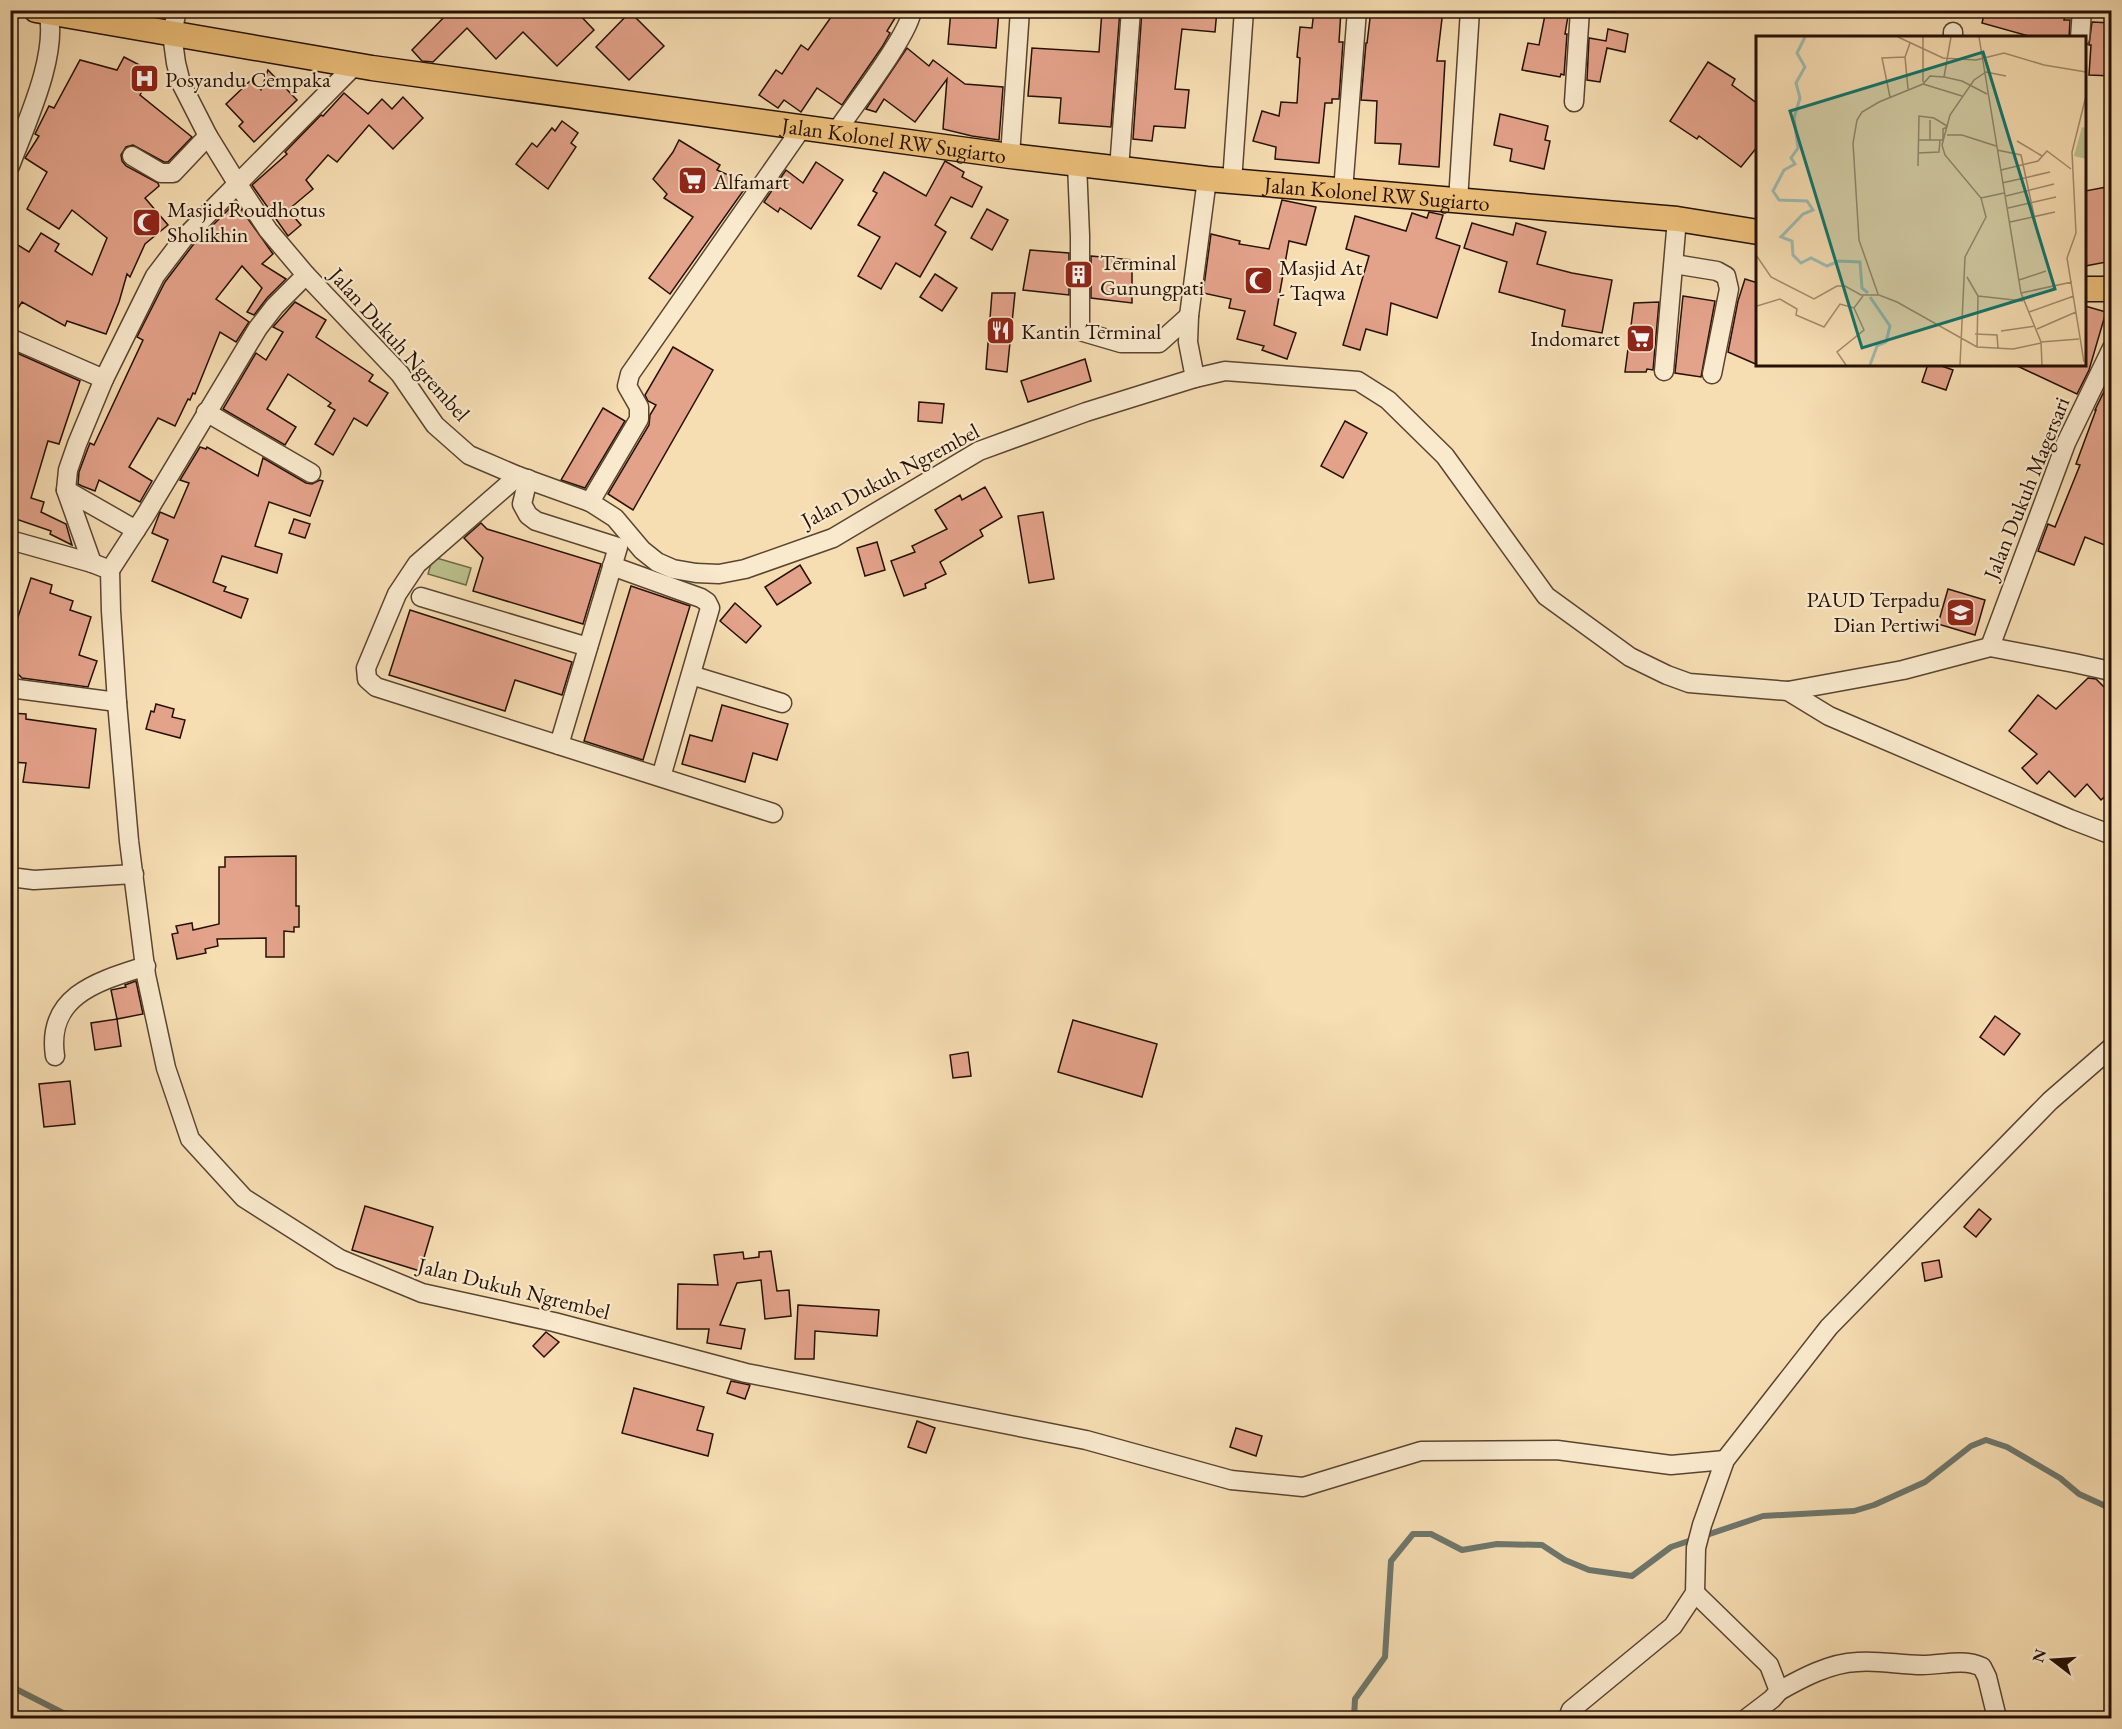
<svg xmlns="http://www.w3.org/2000/svg" width="2122" height="1729" viewBox="0 0 2122 1729" font-family="'EB Garamond',serif">
	<style>
		.green { fill: #bbc18d; stroke: #706948; stroke-width: 1.5 }
		.lines { fill: none; stroke-linecap: round; stroke-linejoin: round }
		.stream { stroke: #6e776c; stroke-width: 6 }
		.building { fill: #e3a28a; stroke: #261104; stroke-width: 1.5 }
		.minor-casing { stroke: #5a4430; stroke-width: 21 }
		.major-casing { stroke: #261104; stroke-width: 27 }
		.minor { stroke: #f9e9cd; stroke-width: 18 }
		.major { stroke: #ebbe79; stroke-width: 24 }
		.labels { text-anchor: middle; stroke-width: 4.5; stroke-linejoin: round; paint-order: stroke }
		.poi-label { font-size: 22px; fill: #261104; stroke: #f9e9cd; text-anchor: start }
		.street-label { font-size: 22px; fill: #261104; stroke: #f9e9cd }
		.inset-river { fill: none; stroke: #9ebbb2; stroke-width: 3 }
		.inset-road { fill: none; stroke: #a38b6c; stroke-width: 1.5 }
		.view { fill: #0f766e; fill-opacity: 0.15; stroke: #0f766e; stroke-width: 3 }
		.inset-edge { fill: none; stroke: #261104; stroke-width: 3 }
	</style>
	<rect width="100%" height="100%" fill="#f6ddb2"/>
	<filter id="stains"><feTurbulence type="fractalNoise" baseFrequency=".00333" numOctaves="4"/><feColorMatrix values="0 0 0 0 .2 0 0 0 0 .09 0 0 0 0 .02 0 0 0 .5 -.17"/></filter>
	<radialGradient id="worn" r=".72"><stop offset=".6" stop-color="#630" stop-opacity="0"/><stop offset="1" stop-color="#630" stop-opacity=".3"/></radialGradient>
	<polygon class="green" points="433,557 471,568 466,585 428,574"/>
	<g class="lines">
		<g class="stream">
			<polyline points="10,1686 63,1713 91,1718"/>
			<polyline points="1354,1718 1355,1699 1385,1657 1391,1561 1413,1534 1431,1534 1462,1550 1497,1544 1542,1545 1565,1560 1589,1570 1632,1576 1671,1547 1763,1516 1854,1511 1874,1505 1925,1482 1971,1446 1986,1440 2007,1447 2060,1478 2079,1494 2112,1509"/>
		</g>
	</g>
	<g class="building">
		<polygon points="451,10 575,10 594,30 557,66 523,32 496,59 467,28 433,62 422,61 412,50"/>
		<polygon points="836,10 900,10 887,31 890,33 882,47 842,105 817,88 801,112 784,100 778,108 759,95 776,70 782,74 801,45 808,50"/>
		<polygon points="951,10 999,10 996,48 948,44"/>
		<polygon points="1102,10 1120,10 1111,127 1059,123 1061,98 1028,96 1032,48 1099,52"/>
		<polygon points="1142,10 1217,10 1215,32 1182,29 1175,89 1189,90 1185,128 1154,126 1152,141 1133,139"/>
		<polygon points="1314,10 1341,10 1339,42 1343,42 1339,99 1332,99 1332,103 1325,103 1319,163 1275,159 1276,147 1253,141 1262,111 1279,116 1281,102 1297,103 1300,58 1297,57 1300,27 1312,28"/>
		<polygon points="1371,10 1443,10 1437,61 1445,61 1439,167 1399,164 1401,144 1375,143 1377,101 1361,100 1366,43 1367,43"/>
		<polygon points="1546,10 1569,10 1565,34 1567,34 1564,75 1561,74 1560,77 1522,70 1528,43 1539,45"/>
		<polygon points="1985,10 2016,10 2029,14 2029,10 2066,10 2064,20 2070,20 2069,38 2036,38 1982,23"/>
		<polygon points="630,12 664,46 629,80 596,47"/>
		<polygon points="2092,22 2112,23 2112,76 2089,75 2091,45 2089,45"/>
		<polygon points="1608,29 1628,34 1625,52 1607,48 1600,82 1587,80 1589,38 1606,41"/>
		<polygon points="907,48 929,66 933,60 965,84 1003,87 999,140 972,136 943,129 947,79 915,122 884,99 876,112 866,109"/>
		<polygon points="124,57 153,72 140,95 192,137 168,162 164,162 133,145 126,147 121,155 122,161 126,166 158,183 159,186 145,198 168,225 145,244 130,277 127,274 119,302 106,334 67,321 65,326 22,302 10,320 10,240 29,252 41,233 59,244 55,251 92,275 107,238 72,210 59,229 27,209 47,172 25,158 39,136 35,134 49,106 54,108 80,60 117,70"/>
		<polygon points="1708,62 1735,79 1732,85 1758,104 1758,146 1741,167 1699,136 1697,139 1670,121"/>
		<polygon points="268,70 297,100 254,142 239,126 243,122 226,104 251,80 261,90"/>
		<polygon points="344,93 368,114 382,99 392,109 403,97 423,118 393,149 369,125 337,162 328,155 306,180 313,189 288,210 301,225 288,236 252,185 287,154 285,152 321,115 323,116"/>
		<polygon points="1500,114 1548,126 1545,140 1550,141 1544,169 1510,161 1512,149 1494,145"/>
		<polygon points="562,121 578,133 571,143 576,147 548,189 516,164 532,143 537,147 552,128 555,131"/>
		<polygon points="679,140 720,165 717,170 748,184 670,294 649,278 693,217 664,198 667,194 653,179 673,152"/>
		<polygon points="945,161 964,172 962,177 982,187 972,207 951,197 935,225 946,232 920,277 896,263 881,289 858,276 880,237 858,225 877,193 873,191 884,172 926,196"/>
		<polygon points="816,162 843,180 811,229 780,208 778,212 764,202 786,170 803,183"/>
		<polygon points="2112,186 2112,261 2085,266 2085,191"/>
		<polygon points="1282,200 1316,207 1306,245 1289,241 1274,325 1296,333 1287,359 1262,350 1264,346 1237,339 1245,311 1229,308 1231,299 1203,293 1211,234 1240,241 1239,244 1269,249"/>
		<polygon points="236,202 273,254 262,264 286,279 267,298 254,315 247,312 262,288 242,266 216,299 249,322 236,342 220,332 195,394 193,393 190,400 188,399 175,426 158,418 129,467 152,481 140,502 99,480 95,491 82,486 78,484 79,472 88,448 90,443 94,445 143,340 137,337 165,282 193,245"/>
		<polygon points="987,209 1008,220 992,250 971,238"/>
		<polygon points="1429,212 1443,215 1436,238 1460,246 1437,318 1391,303 1387,335 1366,329 1360,350 1343,345 1369,256 1346,249 1355,216 1406,231 1412,213 1427,218"/>
		<polygon points="1472,223 1513,235 1516,223 1546,232 1537,264 1572,273 1612,280 1602,333 1562,326 1565,310 1499,292 1507,262 1464,248"/>
		<polygon points="1030,250 1069,253 1069,295 1023,290"/>
		<polygon points="1091,256 1132,260 1132,303 1091,298"/>
		<polygon points="935,274 957,288 942,311 920,297"/>
		<polygon points="1745,279 1758,283 1758,365 1728,352 1738,301"/>
		<polygon points="992,293 1015,293 1007,372 986,369"/>
		<polygon points="1683,296 1715,301 1701,377 1675,373"/>
		<polygon points="295,302 326,320 316,337 373,375 369,381 388,393 367,426 354,418 333,455 315,444 335,410 328,406 331,403 288,374 267,409 296,427 285,445 223,409 256,353 266,360 283,332 273,327"/>
		<polygon points="1659,302 1653,370 1647,369 1646,372 1625,372 1634,303"/>
		<polygon points="2085,306 2106,312 2089,370 2077,394 2013,364 2085,364"/>
		<polygon points="673,347 713,370 633,510 608,494 649,425 650,415 656,405 648,401 645,395"/>
		<polygon points="10,350 80,381 59,444 48,441 31,498 44,502 41,512 66,524 72,545 50,534 51,531 10,517"/>
		<polygon points="1085,359 1091,381 1028,402 1021,381"/>
		<polygon points="1928,364 1936,364 1953,370 1946,390 1922,382"/>
		<polygon points="2112,375 2112,548 2085,537 2074,565 2038,551 2048,524 2055,527 2080,465 2076,464 2096,410 2095,410"/>
		<polygon points="919,402 944,404 942,423 918,421"/>
		<polygon points="603,408 625,421 585,488 561,480"/>
		<polygon points="1345,421 1367,433 1343,478 1321,466"/>
		<polygon points="200,447 206,449 207,447 258,476 263,458 306,483 312,484 320,480 323,481 310,516 269,502 255,546 282,554 277,573 222,556 213,582 226,587 224,591 248,599 241,618 152,581 168,540 152,533 160,512 174,518 189,483 180,480"/>
		<polygon points="985,487 1002,517 980,530 983,536 940,562 946,574 925,584 926,588 904,596 891,561 915,552 912,546 947,529 935,510 960,495 962,500"/>
		<polygon points="1043,512 1054,579 1029,583 1018,516"/>
		<polygon points="294,519 310,524 305,538 289,533"/>
		<polygon points="481,523 487,529 601,564 583,624 473,591 483,558 464,538"/>
		<polygon points="877,542 885,570 865,576 857,548"/>
		<polygon points="800,565 811,583 777,605 765,587"/>
		<polygon points="31,578 52,585 50,593 73,601 70,610 91,617 79,655 97,661 88,687 22,678 10,666 10,625 15,626"/>
		<polygon points="631,586 690,606 643,760 584,741"/>
		<polygon points="1948,589 1985,600 1975,635 1938,624"/>
		<polygon points="735,603 761,626 746,643 720,621"/>
		<polygon points="410,610 572,662 562,695 515,680 505,711 389,675"/>
		<polygon points="2088,678 2096,679 2112,695 2112,790 2101,800 2087,784 2075,797 2049,771 2037,784 2022,768 2037,754 2009,731 2038,695 2056,709"/>
		<polygon points="156,704 174,709 172,717 185,720 180,738 146,729 151,711 154,712"/>
		<polygon points="722,705 788,724 777,760 753,753 745,782 682,764 690,735 712,741"/>
		<polygon points="10,713 26,714 26,719 96,729 89,788 23,782 26,763 10,762"/>
		<polygon points="296,856 296,906 299,906 299,927 294,927 294,932 284,931 284,957 266,957 266,938 217,939 218,946 205,949 206,953 177,959 172,934 178,933 176,926 192,923 193,930 219,924 219,867 225,867 225,857"/>
		<polygon points="136,981 143,1014 117,1019 111,990 126,987 125,985"/>
		<polygon points="1995,1016 2020,1034 2004,1055 1980,1037"/>
		<polygon points="117,1019 121,1046 95,1050 91,1023"/>
		<polygon points="1073,1020 1157,1044 1142,1097 1058,1072"/>
		<polygon points="968,1052 971,1076 953,1078 950,1055"/>
		<polygon points="70,1081 75,1124 44,1127 39,1084"/>
		<polygon points="365,1206 433,1227 420,1271 352,1250"/>
		<polygon points="1979,1209 1991,1219 1976,1237 1964,1227"/>
		<polygon points="771,1251 777,1291 789,1290 791,1316 765,1319 761,1280 737,1283 720,1325 745,1329 741,1349 707,1343 709,1329 677,1329 678,1284 718,1285 714,1255 743,1252 744,1259 759,1257 759,1252"/>
		<polygon points="1939,1260 1942,1277 1925,1281 1922,1263"/>
		<polygon points="798,1305 879,1310 877,1336 815,1331 814,1359 795,1359"/>
		<polygon points="546,1332 559,1342 544,1357 533,1346"/>
		<polygon points="731,1381 750,1385 745,1399 727,1393"/>
		<polygon points="634,1388 704,1407 697,1430 713,1434 708,1456 622,1433"/>
		<polygon points="917,1421 935,1428 926,1453 908,1447"/>
		<polygon points="1236,1428 1262,1436 1256,1456 1230,1447"/>
	</g>
	<g class="lines">
		<defs>
			<g id="minor">
				<polyline points="177,10 172,34 176,63 181,83 208,136 237,183 268,230 306,275 400,374 435,425 469,455 518,476 590,502 615,518 642,550 657,562 673,569 696,573 719,574 745,569 833,538 979,451 1086,412 1195,378 1225,371 1358,381 1388,400 1445,456 1546,596 1630,657 1667,675 1689,683 1788,691 1829,716 2070,819 2112,835"/>
				<polyline points="1953,32 1953,38"/>
				<polyline points="2080,38 2082,10"/>
				<polyline points="1574,102 1580,10"/>
				<path d="M 836,132 C 852,108 910,34 912,10"/>
				<polyline points="132,156 161,173 173,173 208,136"/>
				<polyline points="1010,156 1020,10"/>
				<polyline points="1077,164 1080,236 1080,331 1121,343 1159,343 1189,316"/>
				<path d="M 10,166 C 26,123 59,55 48,10"/>
				<polyline points="1119,169 1131,10"/>
				<polyline points="1232,182 1244,10"/>
				<polyline points="1343,191 1357,10"/>
				<polyline points="1458,201 1470,10"/>
				<polyline points="1674,264 1717,271 1726,276 1729,289 1712,374"/>
				<polyline points="10,338 104,379 155,276 184,238 355,65"/>
				<polyline points="1664,371 1677,219"/>
				<polyline points="1195,378 1188,342 1189,316 1207,179"/>
				<polyline points="206,412 311,473"/>
				<polyline points="518,476 417,564 397,594 366,668 367,679 376,687 773,813"/>
				<polyline points="528,479 522,504 528,515 536,521 618,547 559,745"/>
				<polyline points="66,490 136,530"/>
				<polyline points="590,502 639,419 639,407 627,386 630,374 801,129"/>
				<polyline points="10,540 92,563 110,570 111,611 117,702 129,841 146,975 166,1068 190,1139 244,1198 340,1259 422,1293 554,1322 746,1373 1086,1440 1231,1480 1303,1487 1421,1451 1557,1450 1671,1465 1725,1460"/>
				<polyline points="92,563 66,490 68,470 77,444 104,379"/>
				<polyline points="612,566 701,598 707,602 710,608 661,777"/>
				<polyline points="110,570 145,516 258,328 275,306 306,275"/>
				<polyline points="421,597 588,647"/>
				<polyline points="1990,647 2066,443 2112,348"/>
				<polyline points="691,675 782,703"/>
				<polyline points="10,688 117,702"/>
				<polyline points="1788,691 1903,670 1990,647 2074,663 2106,670 2112,673"/>
				<polyline points="10,877 34,880 134,874"/>
				<path d="M 55,1056 C 46,995 99,981 146,966"/>
				<polyline points="1695,1593 1769,1665 1779,1691 1772,1699 1747,1718"/>
				<path d="M 1779,1691 C 1802,1678 1830,1663 1857,1662 C 1879,1660 1900,1665 1922,1665 C 1943,1665 1963,1658 1982,1667 L 1987,1677 L 1997,1718"/>
				<polyline points="1568,1718 1571,1710 1673,1626 1695,1593 1696,1548 1702,1525 1725,1460 1829,1327 2050,1101 2112,1047"/>
			</g>
			<g id="major">
				<path id="s1" d="M 36,10 L 372,68 L 1010,156 L 1207,179 L 1677,219 L 1758,232"/>
				<polyline points="2084,289 2112,289"/>
			</g>
		</defs>
		<use href="#minor" class="minor-casing"/>
		<use href="#major" class="major-casing"/>
		<use href="#minor" class="minor"/>
		<use href="#major" class="major"/>
	</g>
	<defs>
		<symbol id="hospital-square" viewBox="-11 -11 22 22"><rect x="-9" y="-9" width="18" height="18" rx="4" fill="#8f2418" stroke="#f9e9cd"/><path d="M-5-5h3v3.5h4V-5h3V5h-3V1.5h-4V5h-3Z" fill="#fff"/></symbol>
		<symbol id="supermarket-square" viewBox="-11 -11 22 22"><rect x="-9" y="-9" width="18" height="18" rx="4" fill="#8f2418" stroke="#f9e9cd"/><path d="M-6-5.5h2.5l.6 2H6L4.5 2H-2.5L-4.4-4H-6ZM-1.5 3.2a1.3 1.3 0 1 0 .1 0ZM3 3.2a1.3 1.3 0 1 0 .1 0Z" fill="#fff"/></symbol>
		<symbol id="mosque-square" viewBox="-11 -11 22 22"><rect x="-9" y="-9" width="18" height="18" rx="4" fill="#8f2418" stroke="#f9e9cd"/><path d="M3.5-4.9A6 6 0 1 0 3.5 4.9A5 5 0 1 1 3.5-4.9Z" fill="#fff"/></symbol>
		<symbol id="building-square" viewBox="-11 -11 22 22"><rect x="-9" y="-9" width="18" height="18" rx="4" fill="#8f2418" stroke="#f9e9cd"/><path d="M-4-6H4V6H1V3H-1V6H-4ZM-2.5-4.3h1.7v1.8h-1.7ZM.8-4.3h1.7v1.8H.8ZM-2.5-1h1.7V.8h-1.7ZM.8-1h1.7V.8H.8Z" fill="#fff"/></symbol>
		<symbol id="restaurant-square" viewBox="-11 -11 22 22"><rect x="-9" y="-9" width="18" height="18" rx="4" fill="#8f2418" stroke="#f9e9cd"/><path d="M-5-6h1v4h1v-4h1v4h1v-4h1v5L-1.5 .5V6h-2V.5L-5-1ZM5-6V6H3V1.5H1.5Q1.5-4 5-6Z" fill="#fff"/></symbol>
		<symbol id="school-square" viewBox="-11 -11 22 22"><rect x="-9" y="-9" width="18" height="18" rx="4" fill="#8f2418" stroke="#f9e9cd"/><path d="M0-5L7-2L0 1L-7-2ZM-4 1L0 2.5L4 1V4Q0 6-4 4Z" fill="#fff"/></symbol>
	</defs>
	<g fill-rule="evenodd">
		<use href="#hospital-square" x="128" y="62" width="33" height="33"/>
		<use href="#supermarket-square" x="676" y="164" width="33" height="33"/>
		<use href="#mosque-square" x="130" y="206" width="33" height="33"/>
		<use href="#building-square" x="1062" y="258" width="33" height="33"/>
		<use href="#mosque-square" x="1242" y="264" width="33" height="33"/>
		<use href="#restaurant-square" x="984" y="314" width="33" height="33"/>
		<use href="#supermarket-square" x="1624" y="322" width="33" height="33"/>
		<use href="#school-square" x="1944" y="596" width="33" height="33"/>
	</g>
	<g class="labels">
		<g class="poi-label">
			<text x="165" y="87">Posyandu Cempaka</text>
			<text x="713" y="189">Alfamart</text>
			<text x="167" y="217">Masjid Roudhotus<tspan x="167" dy="25">Sholikhin</tspan></text>
			<text x="1100" y="270">Terminal<tspan x="1100" dy="25">Gunungpati</tspan></text>
			<text x="1279" y="275">Masjid At<tspan x="1279" dy="25">- Taqwa</tspan></text>
			<text x="1021" y="339">Kantin Terminal</text>
			<text x="1620" y="346" text-anchor="end">Indomaret</text>
			<text x="1940" y="607" text-anchor="end">PAUD Terpadu<tspan x="1940" dy="25">Dian Pertiwi</tspan></text>
		</g>
		<g class="street-label">
			<text dy="8" stroke="none"><textPath href="#s1" startOffset="868">Jalan Kolonel RW Sugiarto</textPath></text>
			<text dy="8" stroke="none"><textPath href="#s1" startOffset="1354">Jalan Kolonel RW Sugiarto</textPath></text>
			<text transform="translate(400 344) rotate(48)" y="8">Jalan Dukuh Ngrembel</text>
			<text transform="translate(890 475) rotate(-28)" y="8">Jalan Dukuh Ngrembel</text>
			<text transform="translate(2026 488) rotate(-68)" y="8">Jalan Dukuh Magersari</text>
			<text transform="translate(514 1288) rotate(14)" y="8">Jalan Dukuh Ngrembel</text>
		</g>
	</g>
	<g transform="translate(1756 36)">
		<rect width="330" height="330" fill="#f6ddb2"/>
		<path d="M 326,91 L 330,92 L 330,123 L 318,120 Z" fill="#bbc18d"/>
		<path class="inset-river" d="M 49,1 L 41,17 L 49,31 L 40,47 L 44,62 L 38,82 L 42,112 L 35,122 L 39,128 L 28,134 L 17,155 L 23,164 L 51,165 L 57,174 L 47,178 L 25,201 L 36,205 L 37,219 L 45,227 L 55,222 L 71,230 L 83,225 L 104,226 L 106,252 L 112,257M 114,329 L 121,310 L 130,306 L 134,290 L 114,261"/>
		<path class="inset-road" d="M 142,1 L 187,22 L 220,24 L 248,17 L 288,29 L 330,36M 195,1 L 188,41 L 206,45 L 231,58M 223,1 L 265,257 L 285,306 L 286,329M 167,46 L 167,1M 167,48 L 206,60M 152,53 L 149,21 L 154,7M 134,61 L 126,22 L 149,21M 174,84 L 174,104M 191,99 L 206,99 L 240,110M 162,104 L 187,104 L 187,93 L 191,91M 261,105 L 286,120M 241,114 L 265,119 L 282,198M 162,117 L 183,116 L 184,104M 162,130 L 163,80 L 178,82 L 191,90M 245,134 L 282,125 L 291,115 L 315,133M 246,147 L 294,136M 250,160 L 298,148M 225,162 L 248,157M 252,172 L 300,161M 254,186 L 299,176M 0,219 L 15,241 L 58,263 L 81,250 L 89,250 L 105,259 L 123,259 L 141,266 L 221,311 L 257,313 L 285,307M 211,241 L 222,260 L 221,311M 263,244 L 290,235M 265,257 L 316,246M 122,258 L 103,204 L 97,107 L 101,84 L 106,76 L 123,66 L 167,48 L 174,40 L 188,41M 222,260 L 267,265M 1,270 L 24,263 L 41,273 L 40,279 L 68,291 L 84,268 L 98,272 L 107,260M 273,276 L 318,260M 281,293 L 320,276M 245,295 L 279,290M 219,298 L 241,299 L 242,312M 285,306 L 323,303M 328,326 L 311,222 L 320,197 L 316,116 L 330,60M 90,329 L 81,316 L 108,294 L 98,272M 204,329 L 209,221 L 230,181 L 225,162 L 189,119 L 186,109 L 194,79 L 218,44 L 230,36 L 250,40"/>
		<path class="view" d="M 227,16 L 299,253 L 106,312 L 34,75 Z"/>
		<rect width="330" height="330" class="inset-edge"/>
	</g>
	<rect width="2122" height="1729" fill="none" stroke="#f6ddb2" stroke-width="36"/>
	<rect x="12" y="12" width="2098" height="1705" fill="none" stroke="#261104" stroke-width="3"/>
	<rect x="18" y="18" width="2086" height="1693" fill="none" stroke="#261104" stroke-width="1.5"/>
	<g transform="translate(2053 1660) rotate(287)" stroke="#f9e9cd" stroke-width="4.5" paint-order="stroke">
	<path d="M0-4.5L10 22L0 15L-10 22Z" fill="#261104"/>
	<text y="-9" font-size="16" font-weight="bold" text-anchor="middle" fill="#261104">N</text>
	</g>
	<rect width="100%" height="100%" filter="url(#stains)"/>
	<rect width="100%" height="100%" fill="url(#worn)"/>
</svg>
